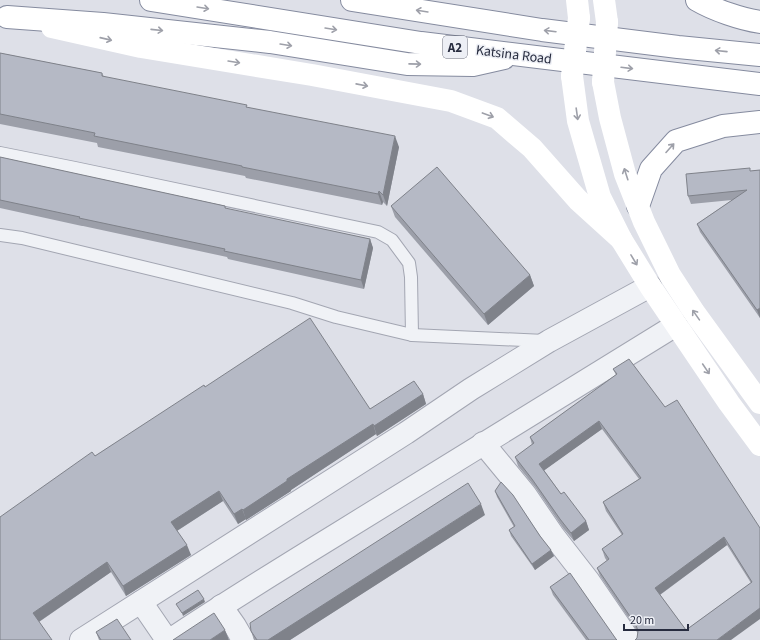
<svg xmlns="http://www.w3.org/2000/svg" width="760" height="640" viewBox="0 0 760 640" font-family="'Source Sans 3',sans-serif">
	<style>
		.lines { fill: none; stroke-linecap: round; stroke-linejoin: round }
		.lane-casing { stroke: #a3a6b2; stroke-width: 14 }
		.street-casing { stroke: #a3a6b2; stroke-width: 24 }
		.highway-casing { stroke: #858b9f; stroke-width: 24 }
		.lane { stroke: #f0f2f6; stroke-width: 12 }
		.street { stroke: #f0f2f6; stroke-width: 22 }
		.secondary { stroke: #fff; stroke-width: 22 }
		.highway { stroke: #fff; stroke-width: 22 }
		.secondary-bridge { stroke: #fff; stroke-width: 22 }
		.wall { fill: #9c9fa9; fill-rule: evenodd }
		.shaded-wall { fill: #7f828a }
		.building { fill: #b5b9c5; stroke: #7f828a; fill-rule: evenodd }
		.oneway { stroke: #9ea0a9 }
		.labels { text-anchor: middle; stroke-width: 3; stroke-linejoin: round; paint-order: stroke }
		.shield { fill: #edeff5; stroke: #626676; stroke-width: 1 }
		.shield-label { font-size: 13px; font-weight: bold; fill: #272c3f }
		.street-label { font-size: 14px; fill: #272c3f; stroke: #edeff5 }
	</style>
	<rect width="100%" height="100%" fill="#dee0e8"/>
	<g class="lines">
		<defs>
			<g id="lane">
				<polyline points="0,153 75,168 378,232 392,240 409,263 411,277 412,335"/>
				<polyline points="0,235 22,238 292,303 336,317 412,335 545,341"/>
			</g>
			<g id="street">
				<polyline points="483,443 525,494 553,535 588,580 629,640"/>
				<polyline points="141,602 167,640"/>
				<polyline points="221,606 235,626 243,640"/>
				<polyline points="81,640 406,433 471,389 549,341 650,286"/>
				<path d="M 170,640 C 225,603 282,568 339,533 C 451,463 564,395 676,325"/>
			</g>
			<g id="highway">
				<polyline points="151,0 421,43 760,84"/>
				<polyline points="352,0 542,30 678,47 760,55"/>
				<path d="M 697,0 C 714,10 741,19 760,22"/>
				<polyline points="7,17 103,24 270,42 407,64 473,65 504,58"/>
				<polyline points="638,206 651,169 676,141 723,126 760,122"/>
			</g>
		</defs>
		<use href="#lane" class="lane-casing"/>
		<use href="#street" class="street-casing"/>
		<use href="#highway" class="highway-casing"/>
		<use href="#lane" class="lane"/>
		<use href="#street" class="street"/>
		<g class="secondary">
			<polyline points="577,0 579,18"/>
			<polyline points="604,0 607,22"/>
			<polyline points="52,27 141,47 312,75 451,101 497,118 532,148 578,200 621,239"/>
			<polyline points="572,76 578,121 600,197 621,239 650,286 729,403 760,445"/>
			<polyline points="603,82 610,118 625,174 644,222 670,275 694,312 760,403"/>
		</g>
		<use href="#highway" class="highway"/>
		<g class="secondary-bridge">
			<polyline points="572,76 579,18"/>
			<polyline points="603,82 607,22"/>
		</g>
	</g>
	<g class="wall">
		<polygon points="0,53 102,73 104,77 247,107 399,147 387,206 383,202 382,205 246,178 245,176 98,147 97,143 0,124"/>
		<polygon points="0,157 225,206 226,209 370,239 373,248 364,289 228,259 227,257 83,226 82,226 0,208"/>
		<polygon points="760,170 760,318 700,232 697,224 732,200 691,204 688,196 751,171"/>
		<polygon points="391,206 530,275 534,286 488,325 395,217"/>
		<path d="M 613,369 L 665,407 L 760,528 L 760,619 L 637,638 L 638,632 L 600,576 L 597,568 L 607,561 L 605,558 L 602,549 L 622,535 L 606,511 L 603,502 L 639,479 L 602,429 L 544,470 L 561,494 L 586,521 L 589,530 L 574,541 L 563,528 L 535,487 L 518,466 L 515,457 L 532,445 L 530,437 L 616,375 ZM 727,545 L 751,583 L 686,630 L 660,595 Z"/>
		<polygon points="205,387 370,409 423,394 426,404 377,436 376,434 291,490 291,491 246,520 246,519 238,524 223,501 177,531 191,555 126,596 111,572 39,622 0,640 95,456"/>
		<polygon points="495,491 554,556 535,570 511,536 509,530 514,527 497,497"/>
		<polygon points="485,515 290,640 254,640 251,631"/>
		<polygon points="550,587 616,639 617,640 586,640 553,595"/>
		<polygon points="96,632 131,640 99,640"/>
	</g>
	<g class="shaded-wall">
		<polygon points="395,136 399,147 387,206 383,195"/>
		<polygon points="379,191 383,202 382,205 378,194"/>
		<polygon points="370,239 373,248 364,289 361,280"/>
		<polygon points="530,275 534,286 488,325 484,314"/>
		<polygon points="760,308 760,318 757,310"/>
		<polygon points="423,394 426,404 377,436 374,426"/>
		<polygon points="599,421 602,429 542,472 539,464"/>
		<polygon points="373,424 376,434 291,490 291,491 246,520 243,510 287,479"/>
		<polygon points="219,491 223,501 175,532 171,522"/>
		<polygon points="481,504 485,515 290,640 268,640"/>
		<polygon points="242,509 246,519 238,524 234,514"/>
		<polygon points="586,521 589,530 574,541 571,533"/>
		<polygon points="724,537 727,545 658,596 655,588"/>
		<polygon points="187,545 191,555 126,596 123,586"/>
		<polygon points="551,550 554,556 535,570 532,564"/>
		<polygon points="107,562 111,572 37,623 33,613"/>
		<polygon points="204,599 205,602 183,616 182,613"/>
		<polygon points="760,608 760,619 731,640 717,640"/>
		<polygon points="225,630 229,640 210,640"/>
	</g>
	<g class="building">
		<polygon points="0,53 102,73 102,76 247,105 246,107 395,136 383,195 379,191 378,194 242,167 242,166 94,136 95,133 0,114"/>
		<polygon points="0,157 225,206 225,208 370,239 361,280 224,251 225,249 79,218 80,217 0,200"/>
		<polygon points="437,167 530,275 484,314 391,206"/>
		<polygon points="750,168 750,171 760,170 760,308 757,310 697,224 747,190 688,196 686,174"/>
		<polygon points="310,318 370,409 414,381 423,394 374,426 373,424 287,479 287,481 243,510 242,509 234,514 219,491 171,522 187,545 123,586 107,562 33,613 52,640 0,640 0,517 92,452 95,456 204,385 205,387"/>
		<path d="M 629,359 L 665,407 L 677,400 L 760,528 L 760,608 L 717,640 L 635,640 L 637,638 L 638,631 L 636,625 L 597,568 L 609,559 L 602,549 L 623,534 L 603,502 L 641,478 L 599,421 L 539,464 L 561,494 L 564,492 L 586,521 L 571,533 L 560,519 L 532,479 L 515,457 L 534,443 L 530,437 L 617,374 L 613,369 ZM 724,537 L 752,582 L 686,630 L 655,588 Z"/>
		<polygon points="501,482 513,495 540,536 551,550 532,564 509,530 515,526 495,491"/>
		<polygon points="468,483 481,504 268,640 257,640 251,631 250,623"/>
		<polygon points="570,573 616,639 617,640 589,640 550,587"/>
		<polygon points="198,590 204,599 182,613 176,604"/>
		<polygon points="214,613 225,630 210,640 173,640"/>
		<polygon points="117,619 131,640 101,640 96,632"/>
	</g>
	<defs><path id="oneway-shaft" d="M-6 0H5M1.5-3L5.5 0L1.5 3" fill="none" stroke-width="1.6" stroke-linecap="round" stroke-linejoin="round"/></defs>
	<g class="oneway">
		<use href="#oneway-shaft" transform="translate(203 8) rotate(9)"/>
		<use href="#oneway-shaft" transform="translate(422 11) rotate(-171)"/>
		<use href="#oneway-shaft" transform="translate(331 29) rotate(9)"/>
		<use href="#oneway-shaft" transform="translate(157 30) rotate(6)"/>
		<use href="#oneway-shaft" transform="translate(550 31) rotate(-173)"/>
		<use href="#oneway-shaft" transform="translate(106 39) rotate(13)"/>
		<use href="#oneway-shaft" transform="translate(286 45) rotate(9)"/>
		<use href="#oneway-shaft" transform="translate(721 51) rotate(-174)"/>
		<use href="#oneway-shaft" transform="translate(234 62) rotate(9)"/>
		<use href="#oneway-shaft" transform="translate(415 64) rotate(1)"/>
		<use href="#oneway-shaft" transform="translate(627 68) rotate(7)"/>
		<use href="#oneway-shaft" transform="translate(362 85) rotate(11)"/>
		<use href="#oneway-shaft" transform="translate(577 114) rotate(82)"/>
		<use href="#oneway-shaft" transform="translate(488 115) rotate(20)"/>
		<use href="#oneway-shaft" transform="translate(670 148) rotate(-48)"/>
		<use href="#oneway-shaft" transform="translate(626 174) rotate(-108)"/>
		<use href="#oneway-shaft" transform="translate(634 260) rotate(59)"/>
		<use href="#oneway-shaft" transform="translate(696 315) rotate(-125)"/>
		<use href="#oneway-shaft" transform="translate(706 369) rotate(56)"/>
	</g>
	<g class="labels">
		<rect class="shield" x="443" y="36" width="24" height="22" rx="3"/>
		<g class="shield-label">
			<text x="455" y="52">A2</text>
		</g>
		<g class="street-label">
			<text transform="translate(514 54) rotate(7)" y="5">Katsina Road</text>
		</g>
	</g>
	<path d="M624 624v6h64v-6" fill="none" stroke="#272c3f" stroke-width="2"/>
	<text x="630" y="624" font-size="12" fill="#272c3f" stroke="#edeff5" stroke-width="3" paint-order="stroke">20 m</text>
</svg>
